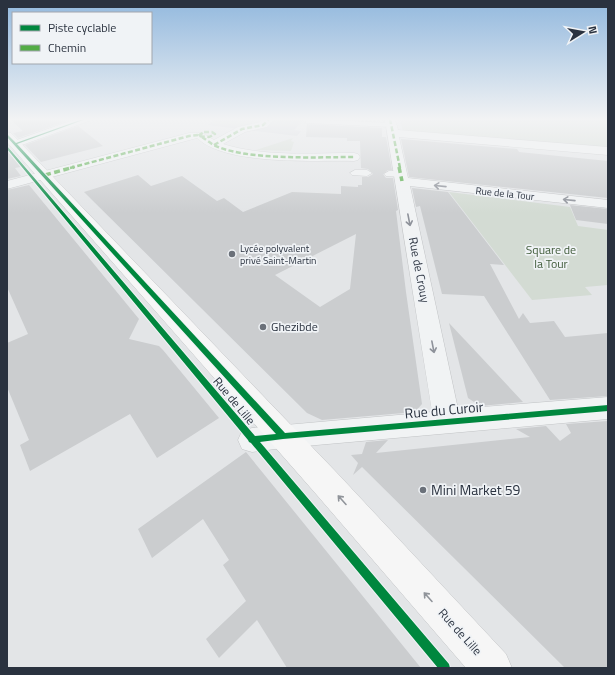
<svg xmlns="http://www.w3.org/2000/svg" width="615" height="675" viewBox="0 0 615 675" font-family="'Titillium Web',sans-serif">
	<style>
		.built { fill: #d1d4da }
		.green { fill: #d3dbd3 }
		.building { fill: #cbcdcf; fill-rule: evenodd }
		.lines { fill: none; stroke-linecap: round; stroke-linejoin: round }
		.lane-casing { stroke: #c1c3c5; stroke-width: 1 }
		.street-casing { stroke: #c1c3c5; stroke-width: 1 }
		.secondary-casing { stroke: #c1c3c5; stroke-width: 1 }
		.lane { fill: #f1f3f4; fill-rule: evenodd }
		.street { fill: #f1f3f4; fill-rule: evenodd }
		.secondary { fill: #f6f6f6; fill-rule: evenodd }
		.quiet-far1 { stroke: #53ac46; stroke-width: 2.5; stroke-dasharray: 5 2.5; stroke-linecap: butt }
		.quiet { stroke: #53ac46; stroke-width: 3.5; stroke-dasharray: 6 3.5; stroke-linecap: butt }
		.cycleway-casing { stroke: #f0f3f6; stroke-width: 2 }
		.cycleway { fill: #00873e; fill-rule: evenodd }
		.oneway { stroke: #8e929a }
		.oneway2 { stroke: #90949a }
		.poi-dot { fill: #6b717a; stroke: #f0f3f6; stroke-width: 1.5 }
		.labels { text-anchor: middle; stroke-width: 3.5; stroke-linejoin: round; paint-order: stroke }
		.far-street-label { font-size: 10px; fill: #2a323f; stroke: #f0f3f6 }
		.far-poi-label { font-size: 10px; fill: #2a323f; stroke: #f0f3f6; text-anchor: start }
		.park-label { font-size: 12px; fill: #3e5a38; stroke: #f0f3f6 }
		.street-label { font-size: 12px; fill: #2a323f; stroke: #f0f3f6 }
		.poi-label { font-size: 12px; fill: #2a323f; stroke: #f0f3f6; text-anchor: start }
		.near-street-label { font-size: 14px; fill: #2a323f; stroke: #f0f3f6 }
		.near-poi-label { font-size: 14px; fill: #2a323f; stroke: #f0f3f6; text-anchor: start }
	</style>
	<rect width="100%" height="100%" fill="#e3e5e7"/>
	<polygon class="built" points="216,119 304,119 294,130 301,131 297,136 208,125"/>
	<g class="green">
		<polygon points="216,119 264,119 257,125 243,124 240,126 211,123"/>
		<polygon points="400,119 608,119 608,149 403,132"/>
		<polygon points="293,138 291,141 294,142 291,151 256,150"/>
		<polygon points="449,192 570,207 578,226 608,230 608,285 585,287 592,295 532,300"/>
	</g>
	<g class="building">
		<polygon points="10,119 69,119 70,120 18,138 13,133 23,131"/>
		<path d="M 307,124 L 382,128 L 382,137 L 386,137 L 392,170 L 388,170 L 383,174 L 386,178 L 393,178 L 398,210 L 396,211 L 406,292 L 422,404 L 415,412 L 322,420 L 307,413 L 84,192 L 138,175 L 151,186 L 182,176 L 217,201 L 224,198 L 243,212 L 292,192 L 341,194 L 341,186 L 358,187 L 358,185 L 362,185 L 362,177 L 368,177 L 373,174 L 368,169 L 361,168 L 360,141 L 347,141 L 347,138 L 306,137 ZM 356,234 L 350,289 L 320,307 L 275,275 Z"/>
		<polygon points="78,126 103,146 41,162 25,145"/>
		<polygon points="401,139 517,149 519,152 608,161 608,198 409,177"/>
		<polygon points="7,144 26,166 15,168 21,176 7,179"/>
		<polygon points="29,185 139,319 129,339 159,346 163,350 219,418 157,458 130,414 30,471 20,445 29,440 7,387 7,343 28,334 7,287 7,190"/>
		<polygon points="412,188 448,192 504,265 490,264 519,319 523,313 530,323 554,321 565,337 608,333 608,396 550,400 484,296 442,294 420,206 416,207"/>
		<polygon points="570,205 608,209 608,224 576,220"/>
		<polygon points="449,323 480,356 523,402 480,406 468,398"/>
		<polygon points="608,421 608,668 565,668 362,467 353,475 358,463 351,455 362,454 366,442 388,440 376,453 530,437 516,429 546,426 560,441 571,433 566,424"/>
		<polygon points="246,452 263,473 421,668 287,668 257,620 219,658 206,639 246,601 223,565 229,560 203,519 152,558 138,529"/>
	</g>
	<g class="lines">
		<defs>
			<g id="lane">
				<polygon points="306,119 391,123 395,125 391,127 309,123 306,123"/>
				<polygon points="355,170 367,170 372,173 367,176 352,175 350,173"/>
				<polygon points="389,171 401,171 406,174 401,177 386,176 384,174"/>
			</g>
			<g id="street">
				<polygon points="76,119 90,119 89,121 19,146 11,146 9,144 11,142"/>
				<path d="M 263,119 L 274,119 L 267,127 L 245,132 L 223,144 C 264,157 312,153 354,153 L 358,154 L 360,157 L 358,160 L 354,161 C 315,160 226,166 197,138 L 7,189 L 7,181 L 189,133 L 202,133 L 214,140 L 238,127 L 260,122 Z"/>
				<polygon points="385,119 395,119 398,130 608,147 608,155 399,137 408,178 608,200 608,208 410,186 458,409 608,397 608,419 283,448 252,452 242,449 238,440 242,431 252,428 432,412"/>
			</g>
			<polygon id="secondary" points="7,132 11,133 338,474 506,654 512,668 466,668 316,494 7,142"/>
		</defs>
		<use href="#lane" class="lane-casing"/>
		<use href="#street" class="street-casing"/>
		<use href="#secondary" class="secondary-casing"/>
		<use href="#lane" class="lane"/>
		<use href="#street" class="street"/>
		<use href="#secondary" class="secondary"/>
		<g class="quiet-far1">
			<polyline points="390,119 400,168"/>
			<polygon points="204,132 212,132 215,134 209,137 198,136"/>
			<path d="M 202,137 C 205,139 209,142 212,144 C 242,161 319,157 354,157"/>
			<polyline points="214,145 242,129 263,125 269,119"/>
			<polyline points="70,168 189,136 198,135"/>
		</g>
		<g class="quiet">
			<polyline points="399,167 402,181"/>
			<polyline points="45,175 74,167"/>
		</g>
		<defs>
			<polygon id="cycleway" points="83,119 86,119 17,144 285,433 608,405 608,411 283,439 260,442 449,664 450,668 438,668 251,443 249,442 248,440 7,149 7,146 255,436 276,434 7,137 7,134 16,143"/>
		</defs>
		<use href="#cycleway" class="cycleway-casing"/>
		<use href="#cycleway" class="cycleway"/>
	</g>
	<defs><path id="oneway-shaft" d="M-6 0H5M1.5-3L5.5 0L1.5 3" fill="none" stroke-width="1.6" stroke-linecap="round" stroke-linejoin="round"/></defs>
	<g class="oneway">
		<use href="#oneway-shaft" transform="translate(440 186) rotate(-174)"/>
		<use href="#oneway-shaft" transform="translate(569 200) rotate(-174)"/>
		<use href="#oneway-shaft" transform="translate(409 220) rotate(79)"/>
		<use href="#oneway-shaft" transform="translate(433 347) rotate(79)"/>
	</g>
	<g class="oneway2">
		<use href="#oneway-shaft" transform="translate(342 500) rotate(-132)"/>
		<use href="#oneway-shaft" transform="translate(428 597) rotate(-132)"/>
	</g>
	<linearGradient id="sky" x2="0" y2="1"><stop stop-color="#93b9de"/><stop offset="0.56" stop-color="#f2f3f4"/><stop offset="1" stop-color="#f2f3f4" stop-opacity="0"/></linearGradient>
	<rect width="615" height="213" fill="url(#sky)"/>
	<g class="poi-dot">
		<circle cx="232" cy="254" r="4"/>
		<circle cx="263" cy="327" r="4"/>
		<circle cx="423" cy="490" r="4"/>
	</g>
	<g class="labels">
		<g class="far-street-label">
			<text transform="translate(505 193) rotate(6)" y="4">Rue de la Tour</text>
		</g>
		<g class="far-poi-label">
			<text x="240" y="252">Lycée polyvalent<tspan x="240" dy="12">privé Saint-Martin</tspan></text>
		</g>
		<g class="park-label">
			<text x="551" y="254">Square de<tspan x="551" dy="14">la Tour</tspan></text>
		</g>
		<g class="street-label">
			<text transform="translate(419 270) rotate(79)" y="4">Rue de Crouy</text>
			<text transform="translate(234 401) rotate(50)" y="4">Rue de Lille</text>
			<text transform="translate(460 632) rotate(48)" y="4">Rue de Lille</text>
		</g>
		<g class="poi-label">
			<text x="271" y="331">Ghezibde</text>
		</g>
		<g class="near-street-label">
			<text transform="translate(444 410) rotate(-5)" y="5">Rue du Curoir</text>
		</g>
		<g class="near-poi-label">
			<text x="431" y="495">Mini Market 59</text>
		</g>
	</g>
	<rect width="615" height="675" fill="none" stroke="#2a323f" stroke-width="16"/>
	<rect x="12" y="12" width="140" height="52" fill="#f0f3f6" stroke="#a1a6ad"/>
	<rect x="20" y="25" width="20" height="6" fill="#00873e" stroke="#a1a6ad"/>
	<text x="48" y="32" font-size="12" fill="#2a323f">Piste cyclable</text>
	<rect x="20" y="45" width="20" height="6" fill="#53ac46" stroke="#a1a6ad"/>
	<text x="48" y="52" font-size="12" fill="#2a323f">Chemin</text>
	<g transform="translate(583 32) rotate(79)" stroke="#f0f3f6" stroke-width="3" paint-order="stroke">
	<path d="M0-3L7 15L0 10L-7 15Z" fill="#2a323f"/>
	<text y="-6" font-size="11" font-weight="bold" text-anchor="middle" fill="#2a323f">N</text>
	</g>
</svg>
